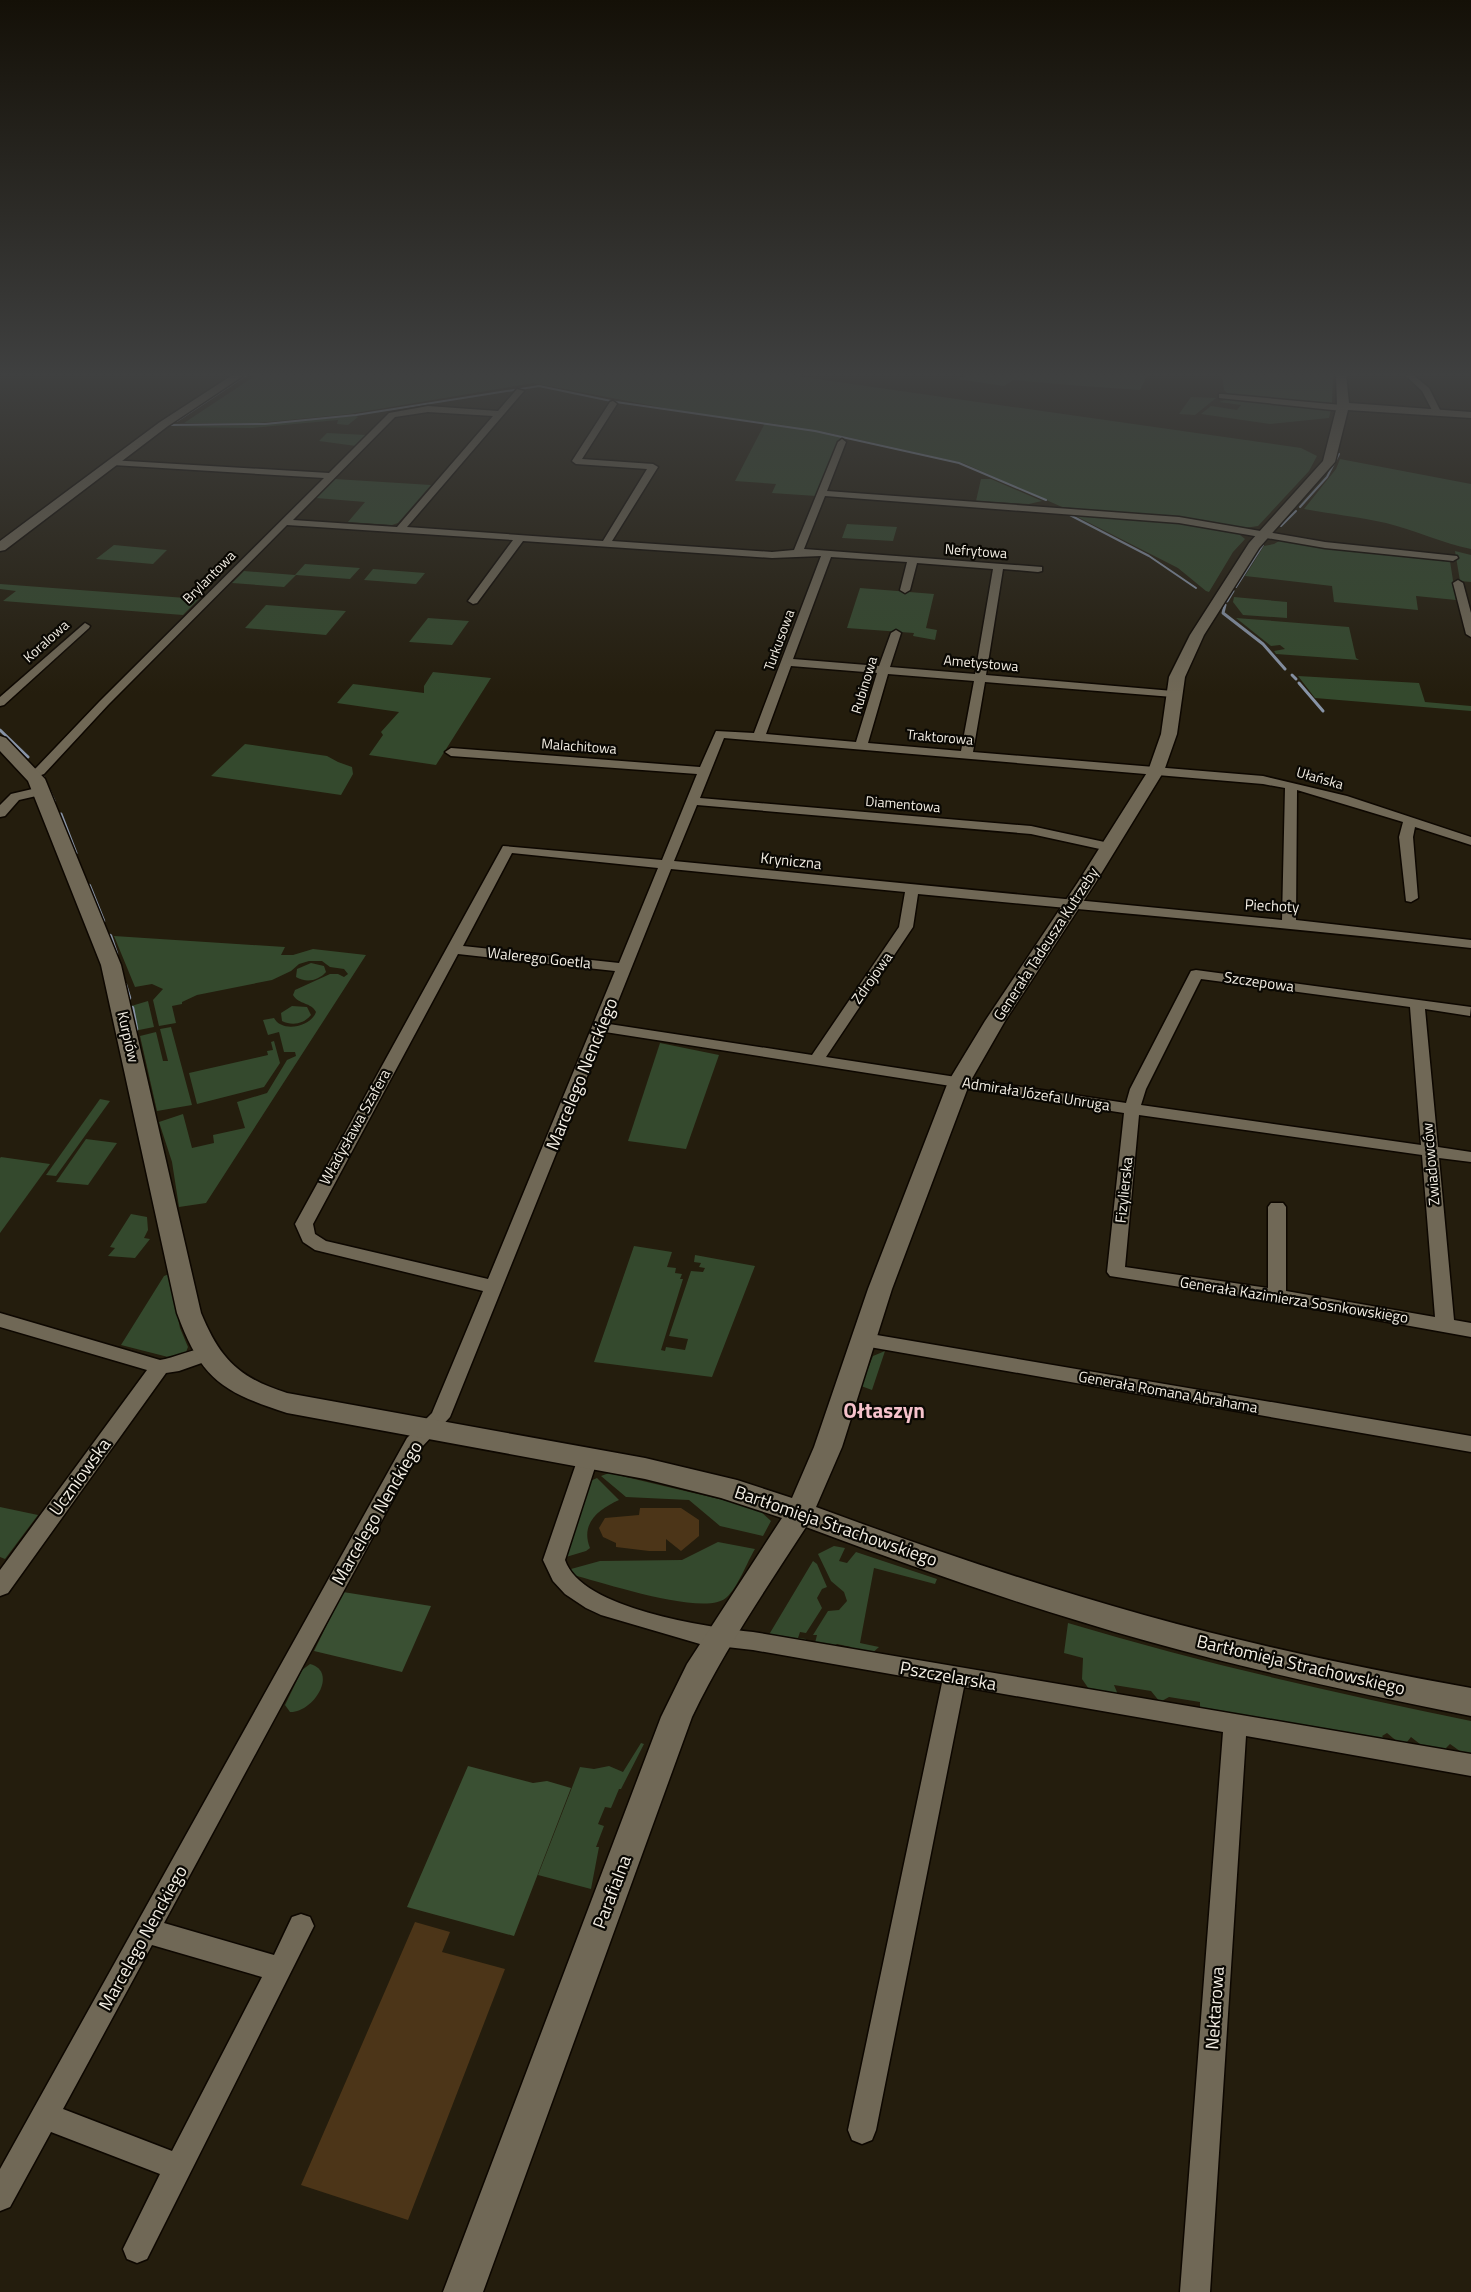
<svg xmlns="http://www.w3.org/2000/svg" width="1471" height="2292" viewBox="0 0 1471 2292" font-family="'Titillium Web',sans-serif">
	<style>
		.green { fill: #34492d }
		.forest { fill: #3a5033 }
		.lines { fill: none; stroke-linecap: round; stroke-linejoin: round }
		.stream-far2 { stroke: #8894a7; stroke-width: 2 }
		.stream-far1 { stroke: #8894a7; stroke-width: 3 }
		.stream { stroke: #8894a7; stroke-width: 4.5 }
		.building { fill: #4c3518 }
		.street-casing { stroke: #0d0700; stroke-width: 3 }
		.secondary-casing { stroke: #0d0700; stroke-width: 3 }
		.street { fill: #706856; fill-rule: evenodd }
		.secondary { fill: #706856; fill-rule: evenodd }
		.labels { text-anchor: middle; stroke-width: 4.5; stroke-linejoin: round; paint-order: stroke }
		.far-street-label { font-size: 14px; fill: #f3eee4; stroke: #0a0803 }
		.street-label { font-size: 15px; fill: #f3eee4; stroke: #0a0803 }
		.near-street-label { font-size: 18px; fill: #f3eee4; stroke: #0a0803 }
		.district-label { font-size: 21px; font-weight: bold; fill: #f6c2cc; stroke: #0a0803 }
	</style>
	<rect width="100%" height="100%" fill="#241d0d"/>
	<g class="green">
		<polygon points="258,374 782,374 1301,448 1317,456 1309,471 1258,526 1245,528 1179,518 1062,507 963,463 820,431 841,437 816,496 772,493 776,484 735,481 765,423 798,427 691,413 533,383 349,414 258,423 184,423"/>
		<polygon points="1022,374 1065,374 1071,380 1069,385 1013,380"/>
		<polygon points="1191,397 1216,398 1195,415 1179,414"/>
		<polygon points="1229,399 1331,409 1329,418 1270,424 1201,414 1211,406 1237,410 1241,405 1219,402"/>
		<polygon points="356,416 358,417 348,425 337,424 338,420 252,428 171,427 254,425"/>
		<polygon points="327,433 366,435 356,446 319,441"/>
		<path d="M 1340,459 L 1471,484 L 1471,549 C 1442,543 1415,530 1386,523 C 1360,517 1331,514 1304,509 L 1336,469 Z"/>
		<polygon points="335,479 431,485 398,523 392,525 348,522 365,502 316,498"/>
		<polygon points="981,479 991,479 1042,501 1029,504 976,501"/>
		<polygon points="1068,512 1169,522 1241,532 1240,535 1245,539 1233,552 1209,592 1206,591 1178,568"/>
		<polygon points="847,524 897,527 893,541 842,538"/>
		<polygon points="1279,541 1450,561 1456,600 1416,596 1418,610 1334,602 1332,586 1245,576 1264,546 1274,544"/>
		<polygon points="114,545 167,550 153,564 96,559"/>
		<polygon points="1455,551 1471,555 1471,582 1460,581"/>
		<polygon points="305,564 360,568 350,579 296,575 284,587 232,583 244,571 295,575"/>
		<polygon points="373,569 425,573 416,584 364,580"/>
		<polygon points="0,584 199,599 183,615 3,601 16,591 0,589"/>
		<polygon points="860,588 934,594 926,628 937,630 935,640 913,636 914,633 847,628"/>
		<polygon points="1234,597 1287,602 1287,618 1243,615 1233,602"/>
		<polygon points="266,605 346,611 326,635 245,628"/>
		<polygon points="428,618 469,621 452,645 409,642"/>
		<polygon points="1236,618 1349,627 1356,658 1359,660 1276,654 1274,651 1285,649 1280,645 1271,646"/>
		<polygon points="433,672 491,678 436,765 369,755 383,735 381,732 399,712 337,703 353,684 424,693 424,686"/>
		<polygon points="1298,676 1419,683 1425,702 1471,706 1471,711 1315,698"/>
		<polygon points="245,744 327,756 338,762 352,767 353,774 341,795 211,776"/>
		<path d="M 114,936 L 285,947 L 281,955 L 293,955 L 313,949 L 366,955 L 206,1203 L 179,1207 L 172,1162 L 159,1122 L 183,1114 L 192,1148 L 214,1143 L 213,1135 L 245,1128 L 237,1102 L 267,1093 L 287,1060 L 296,1056 L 295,1052 L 284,1052 L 279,1032 L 268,1035 L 263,1020 L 274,1018 C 282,1033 311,1027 316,1012 C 311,1002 299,1005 293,995 L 295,990 L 330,974 L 338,974 L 344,977 L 348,974 L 344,969 L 330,967 L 322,961 L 309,961 L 299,964 L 291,971 L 272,980 L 197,995 L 182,1002 L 182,1004 L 172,1006 L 176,1023 L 159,1026 L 153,1000 L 163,989 L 152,984 L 135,987 Z"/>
		<path d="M 311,963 L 324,966 L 326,972 C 318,981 306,983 296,977 L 297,969 Z"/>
		<polygon points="148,1001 154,1027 134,1031 128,1007"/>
		<path d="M 292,1006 L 307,1007 L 311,1015 C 304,1024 292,1026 282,1021 L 281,1013 Z"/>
		<polygon points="171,1027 192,1105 157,1111 140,1036 156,1032 163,1061 168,1061 160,1029"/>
		<polygon points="274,1041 280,1063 264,1087 197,1104 189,1073 268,1055 267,1051 273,1050 271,1042"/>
		<polygon points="660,1043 719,1055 686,1149 628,1141"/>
		<polygon points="100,1099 110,1101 56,1176 46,1175"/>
		<polygon points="86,1139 117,1143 88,1185 56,1182"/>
		<polygon points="1,1157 50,1164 0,1233 0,1158"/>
		<polygon points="131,1214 147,1217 148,1230 144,1238 150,1239 135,1258 108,1256 115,1248 110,1247"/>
		<polygon points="634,1246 672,1252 667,1267 676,1268 675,1273 682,1274 680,1279 683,1279 661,1350 665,1351 666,1347 685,1350 688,1339 669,1336 691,1271 703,1272 705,1268 699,1267 701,1263 694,1262 695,1255 755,1266 712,1377 594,1362"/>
		<polygon points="169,1274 180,1328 188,1347 186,1352 172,1358 121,1345 164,1276"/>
		<polygon points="885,1351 872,1390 861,1386 873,1356"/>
		<polygon points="609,1473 757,1508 771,1521 763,1536 720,1526 689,1500 626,1497 601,1476"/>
		<path d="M 597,1478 L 619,1500 C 599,1509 580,1523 590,1548 L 586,1551 L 566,1557 L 565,1554 L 588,1482 Z"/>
		<polygon points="0,1507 38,1515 5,1559 0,1557"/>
		<path d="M 718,1542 L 755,1549 C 747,1562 738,1587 727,1597 C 707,1618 602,1582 573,1575 L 571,1569 L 600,1561 L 682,1560 Z"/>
		<polygon points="834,1546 845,1548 839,1561 847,1563 856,1552 937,1579 935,1584 874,1568 860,1643 879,1647 869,1656 857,1654 851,1647 837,1644 830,1649 815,1643 817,1635 813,1635 828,1611 839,1610 847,1601 844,1592 831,1581 818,1554"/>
		<polygon points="813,1561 817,1564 827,1587 822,1589 817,1598 822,1608 806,1633 800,1632 798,1638 806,1639 805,1642 767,1638"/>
		<path d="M 1068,1623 C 1201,1663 1335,1693 1471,1721 L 1471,1759 L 1450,1744 L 1446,1748 L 1451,1754 L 1430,1752 L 1411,1737 L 1407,1742 L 1413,1747 L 1405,1748 L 1387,1733 L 1382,1736 L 1387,1742 L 1214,1714 L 1200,1707 L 1200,1702 L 1169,1697 L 1160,1702 L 1151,1691 L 1114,1685 L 1119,1697 L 1093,1695 L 1082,1679 L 1083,1658 L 1064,1653 Z"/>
		<path d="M 310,1664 C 339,1672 313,1713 290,1712 L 285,1705 L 302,1670 Z"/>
		<polygon points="641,1743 644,1744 621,1789 619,1789 611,1808 605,1807 598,1824 604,1826 596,1847 599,1847 591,1889 538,1875 580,1767 594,1769 609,1766 623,1772"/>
	</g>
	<g class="forest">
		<polygon points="972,374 1022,374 1004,386 957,379"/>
		<polygon points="1065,374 1148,374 1140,390 1069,385 1070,380"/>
		<polygon points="1222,374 1333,374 1332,404 1230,396 1224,390"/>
		<polygon points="343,1592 431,1606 402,1672 314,1651"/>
		<polygon points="468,1766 533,1783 547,1781 571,1788 514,1936 407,1907"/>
	</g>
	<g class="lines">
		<g class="stream-far2">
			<polyline points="177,421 248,374"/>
			<polyline points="171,425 265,424 356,415 539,386 616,402 815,431 959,463 1046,500"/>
			<polyline points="1300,507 1327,477 1339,454"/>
			<polyline points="1066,513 1149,556 1196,588"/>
			<polyline points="1281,526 1296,511"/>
			<polyline points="1236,587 1263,545"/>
		</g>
		<g class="stream-far1">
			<polyline points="1227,601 1233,591"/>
			<polyline points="1225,605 1223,613 1263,644 1285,669"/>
			<polyline points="1292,675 1296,679"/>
			<polyline points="1299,683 1323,711"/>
			<polyline points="0,730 28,757"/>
			<polyline points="42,775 54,801"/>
			<polyline points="61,814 76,853"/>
		</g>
		<g class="stream">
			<polyline points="89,886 103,921"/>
			<polyline points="110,936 116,954"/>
			<polyline points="125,985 129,998"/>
			<polyline points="132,1008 136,1029"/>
		</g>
	</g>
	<g class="building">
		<polygon points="640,1508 681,1508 699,1520 699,1536 681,1551 666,1539 666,1551 649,1551 616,1547 616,1543 603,1537 599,1528 605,1518 639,1515"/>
		<polygon points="415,1922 450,1932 442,1952 505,1969 408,2220 301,2185"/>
	</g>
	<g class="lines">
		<defs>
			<g id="street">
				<polygon points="1404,374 1412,374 1429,388 1441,412 1440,414 1434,414 1422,391"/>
				<path d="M 517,389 L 524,391 L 407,527 L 603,541 L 647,469 L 576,464 L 572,461 L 610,402 L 613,401 L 617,404 L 582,459 L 653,464 L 658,467 L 612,541 L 772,552 L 794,550 L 838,442 L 842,439 L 846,442 L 827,491 L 1179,517 L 1325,542 L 1457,556 L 1458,558 L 1453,561 L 1325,548 L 1179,523 L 825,496 L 804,549 L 1042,567 L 1042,571 L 1038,572 L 1003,569 L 986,675 L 1173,691 L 1179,694 L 1173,697 L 985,682 L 973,752 L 1263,776 L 1347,796 L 1471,837 L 1471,845 L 1415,827 L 1413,837 L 1418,898 L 1411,902 L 1406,901 L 1399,837 L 1403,822 L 1297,790 L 1296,920 L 1471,940 L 1471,948 C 1287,927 1103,912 918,894 L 913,927 L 826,1057 L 1126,1103 L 1130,1089 L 1191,971 L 1196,970 L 1471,1007 L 1470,1016 L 1425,1009 L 1438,1147 L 1471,1152 L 1471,1162 L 1439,1158 L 1454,1320 L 1471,1323 L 1471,1337 L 1277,1302 L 1110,1276 L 1107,1272 L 1124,1113 L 605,1032 L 450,1417 L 421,1448 L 164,1923 L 274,1955 L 292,1917 L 301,1914 L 310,1917 L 314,1926 L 147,2259 L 137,2263 L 127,2259 L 123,2249 L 160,2174 L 51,2132 L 10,2207 L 0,2211 L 0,2169 L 407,1438 L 432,1413 L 483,1291 L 315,1250 L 303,1242 L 295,1224 L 503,846 L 662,860 L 697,774 L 451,756 L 445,752 L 451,748 L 700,767 L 716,731 L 754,733 L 821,556 L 772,558 L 523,541 L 477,603 L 473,604 L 468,601 L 513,540 L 287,525 L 108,705 L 44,774 L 33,778 L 27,774 L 36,768 L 100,701 L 324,478 L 113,465 L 110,464 L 110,460 L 329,473 L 389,413 L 428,406 L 498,411 ZM 428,412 L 493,416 L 397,527 L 293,520 L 395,417 ZM 831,557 L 907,562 L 900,590 L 905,593 L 910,590 L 917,563 L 993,569 L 975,674 L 890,667 L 901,633 L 896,630 L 891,633 L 879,666 L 793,659 ZM 791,666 L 877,673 L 856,742 L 766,734 ZM 888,674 L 974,681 L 961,751 L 868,743 ZM 724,738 L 1263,784 L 1285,788 L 1282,920 L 674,861 L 697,805 L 1031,834 L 1109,851 L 1116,847 L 1109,843 L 1031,826 L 700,798 ZM 512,853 L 658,868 L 619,963 L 463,946 ZM 671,869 L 905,892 L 899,927 L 812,1055 L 609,1024 ZM 458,954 L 615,971 L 488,1279 L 326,1241 L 315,1234 L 313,1224 ZM 1201,979 L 1410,1007 L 1421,1145 L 1141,1105 L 1146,1089 ZM 1139,1115 L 1422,1155 L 1435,1317 L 1286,1291 L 1286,1207 L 1283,1203 L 1271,1203 L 1268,1207 L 1268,1288 L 1125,1267 ZM 152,1945 L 262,1977 L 172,2151 L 63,2109 Z"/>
				<polygon points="1222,394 1342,405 1346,408 1342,411 1219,398 1219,394"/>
				<polygon points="1458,580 1463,583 1471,613 1471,637 1466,634 1453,583"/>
				<polygon points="85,623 90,626 89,628 4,705 0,706 0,697"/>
				<polygon points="41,787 45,788 47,791 45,794 19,800 5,816 0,817 0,805 11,794"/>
				<path d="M 0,1313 L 160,1360 C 175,1358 200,1345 213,1349 L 215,1354 L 213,1359 L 179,1371 L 166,1373 L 8,1593 L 0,1596 L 0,1570 L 147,1370 L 0,1327 Z"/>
				<polygon points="865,1333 1471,1436 1471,1452 858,1345 856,1340 858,1335"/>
				<path d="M 588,1450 L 595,1453 L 598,1458 L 565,1560 C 581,1609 707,1627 753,1632 L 1471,1754 L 1471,1776 L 1246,1736 L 1210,2292 L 1180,2292 L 1223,1732 L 964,1687 L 876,2130 L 872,2140 L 862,2144 L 852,2140 L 848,2130 L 942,1683 L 753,1650 L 700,1644 L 601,1615 L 586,1608 L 565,1594 L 553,1581 L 543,1560 L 578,1458 L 581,1453 Z"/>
			</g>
			<g id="secondary">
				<polygon points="234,374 246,374 168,426 5,550 0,551 0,541 160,422"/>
				<path d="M 1336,374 L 1346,374 L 1349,403 L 1471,412 L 1471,418 L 1348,410 L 1335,462 L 1259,548 L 1204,635 L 1185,677 L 1177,734 L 1164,771 L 1096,882 L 1005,1021 L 970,1082 L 892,1289 L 842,1447 L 816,1507 C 924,1547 1033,1584 1144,1615 C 1252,1645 1361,1668 1471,1688 L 1471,1716 C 1362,1694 1254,1671 1147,1641 C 1032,1609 918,1569 806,1527 C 766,1589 724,1650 692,1717 L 483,2292 L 443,2292 L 661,1717 L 687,1664 L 782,1518 L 721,1498 L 645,1479 L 287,1413 C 222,1392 201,1379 177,1313 L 101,965 L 28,781 L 0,751 L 0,736 L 6,738 L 45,779 L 121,965 L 201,1313 C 220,1359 239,1378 287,1393 L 645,1458 L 737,1480 L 792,1498 L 814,1447 L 868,1289 L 948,1082 L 985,1021 L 1078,882 L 1148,771 L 1161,734 L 1169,677 L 1190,635 L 1249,543 L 1323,461 L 1337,406 Z"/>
			</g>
		</defs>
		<use href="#street" class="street-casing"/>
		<use href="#secondary" class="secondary-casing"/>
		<use href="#street" class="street"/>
		<use href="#secondary" class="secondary"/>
	</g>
	<linearGradient id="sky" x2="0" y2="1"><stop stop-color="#141007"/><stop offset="0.54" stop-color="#3f4040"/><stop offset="1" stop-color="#3f4040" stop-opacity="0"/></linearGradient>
	<rect width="1471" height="694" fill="url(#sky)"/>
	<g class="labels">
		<g class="far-street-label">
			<text transform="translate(976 551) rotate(4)" y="5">Nefrytowa</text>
			<text transform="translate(209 577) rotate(-45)" y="5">Brylantowa</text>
			<text transform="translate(779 640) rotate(-70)" y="5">Turkusowa</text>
			<text transform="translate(46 641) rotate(-42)" y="5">Koralowa</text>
			<text transform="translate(981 663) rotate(5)" y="5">Ametystowa</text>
			<text transform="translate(864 685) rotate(-73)" y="5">Rubinowa</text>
			<text transform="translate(940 737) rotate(5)" y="5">Traktorowa</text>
			<text transform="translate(579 746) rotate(4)" y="5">Malachitowa</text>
			<text transform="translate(1320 778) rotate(16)" y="5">Ułańska</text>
			<text transform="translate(903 804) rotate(5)" y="5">Diamentowa</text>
		</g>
		<g class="street-label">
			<text transform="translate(791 861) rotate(6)" y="5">Kryniczna</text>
			<text transform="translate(1272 906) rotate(3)" y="5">Piechoty</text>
			<text transform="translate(1046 944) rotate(-57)" y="5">Generała Tadeusza Kutrzeby</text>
			<text transform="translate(539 958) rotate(6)" y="5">Walerego Goetla</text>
			<text transform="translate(872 978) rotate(-55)" y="5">Zdrojowa</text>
			<text transform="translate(1259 982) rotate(8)" y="5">Szczepowa</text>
			<text transform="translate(128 1037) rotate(77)" y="5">Kurpiów</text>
			<text transform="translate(1036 1094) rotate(9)" y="5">Admirała Józefa Unruga</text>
			<text transform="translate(355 1127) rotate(-61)" y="5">Władysława Szafera</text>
			<text transform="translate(1431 1164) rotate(-95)" y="5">Zwiadowców</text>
			<text transform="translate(1124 1190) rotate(-84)" y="5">Fizylierska</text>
			<text transform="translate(1294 1300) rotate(9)" y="5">Generała Kazimierza Sosnkowskiego</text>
			<text transform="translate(1168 1392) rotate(10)" y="5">Generała Romana Abrahama</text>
		</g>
		<g class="near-street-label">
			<text transform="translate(582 1074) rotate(-68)" y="6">Marcelego Nenckiego</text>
			<text transform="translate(80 1477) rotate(-54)" y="6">Uczniowska</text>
			<text transform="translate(377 1513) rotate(-60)" y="6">Marcelego Nenckiego</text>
			<text transform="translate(836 1526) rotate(19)" y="6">Bartłomieja Strachowskiego</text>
			<text transform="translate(1301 1665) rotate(13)" y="6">Bartłomieja Strachowskiego</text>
			<text transform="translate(948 1676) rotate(10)" y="6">Pszczelarska</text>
			<text transform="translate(612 1892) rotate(-69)" y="6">Parafialna</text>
			<text transform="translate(143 1938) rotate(-61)" y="6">Marcelego Nenckiego</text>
			<text transform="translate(1215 2008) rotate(-86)" y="6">Nektarowa</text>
		</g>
		<g class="district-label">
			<text x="884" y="1418">Ołtaszyn</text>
		</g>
	</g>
</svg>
